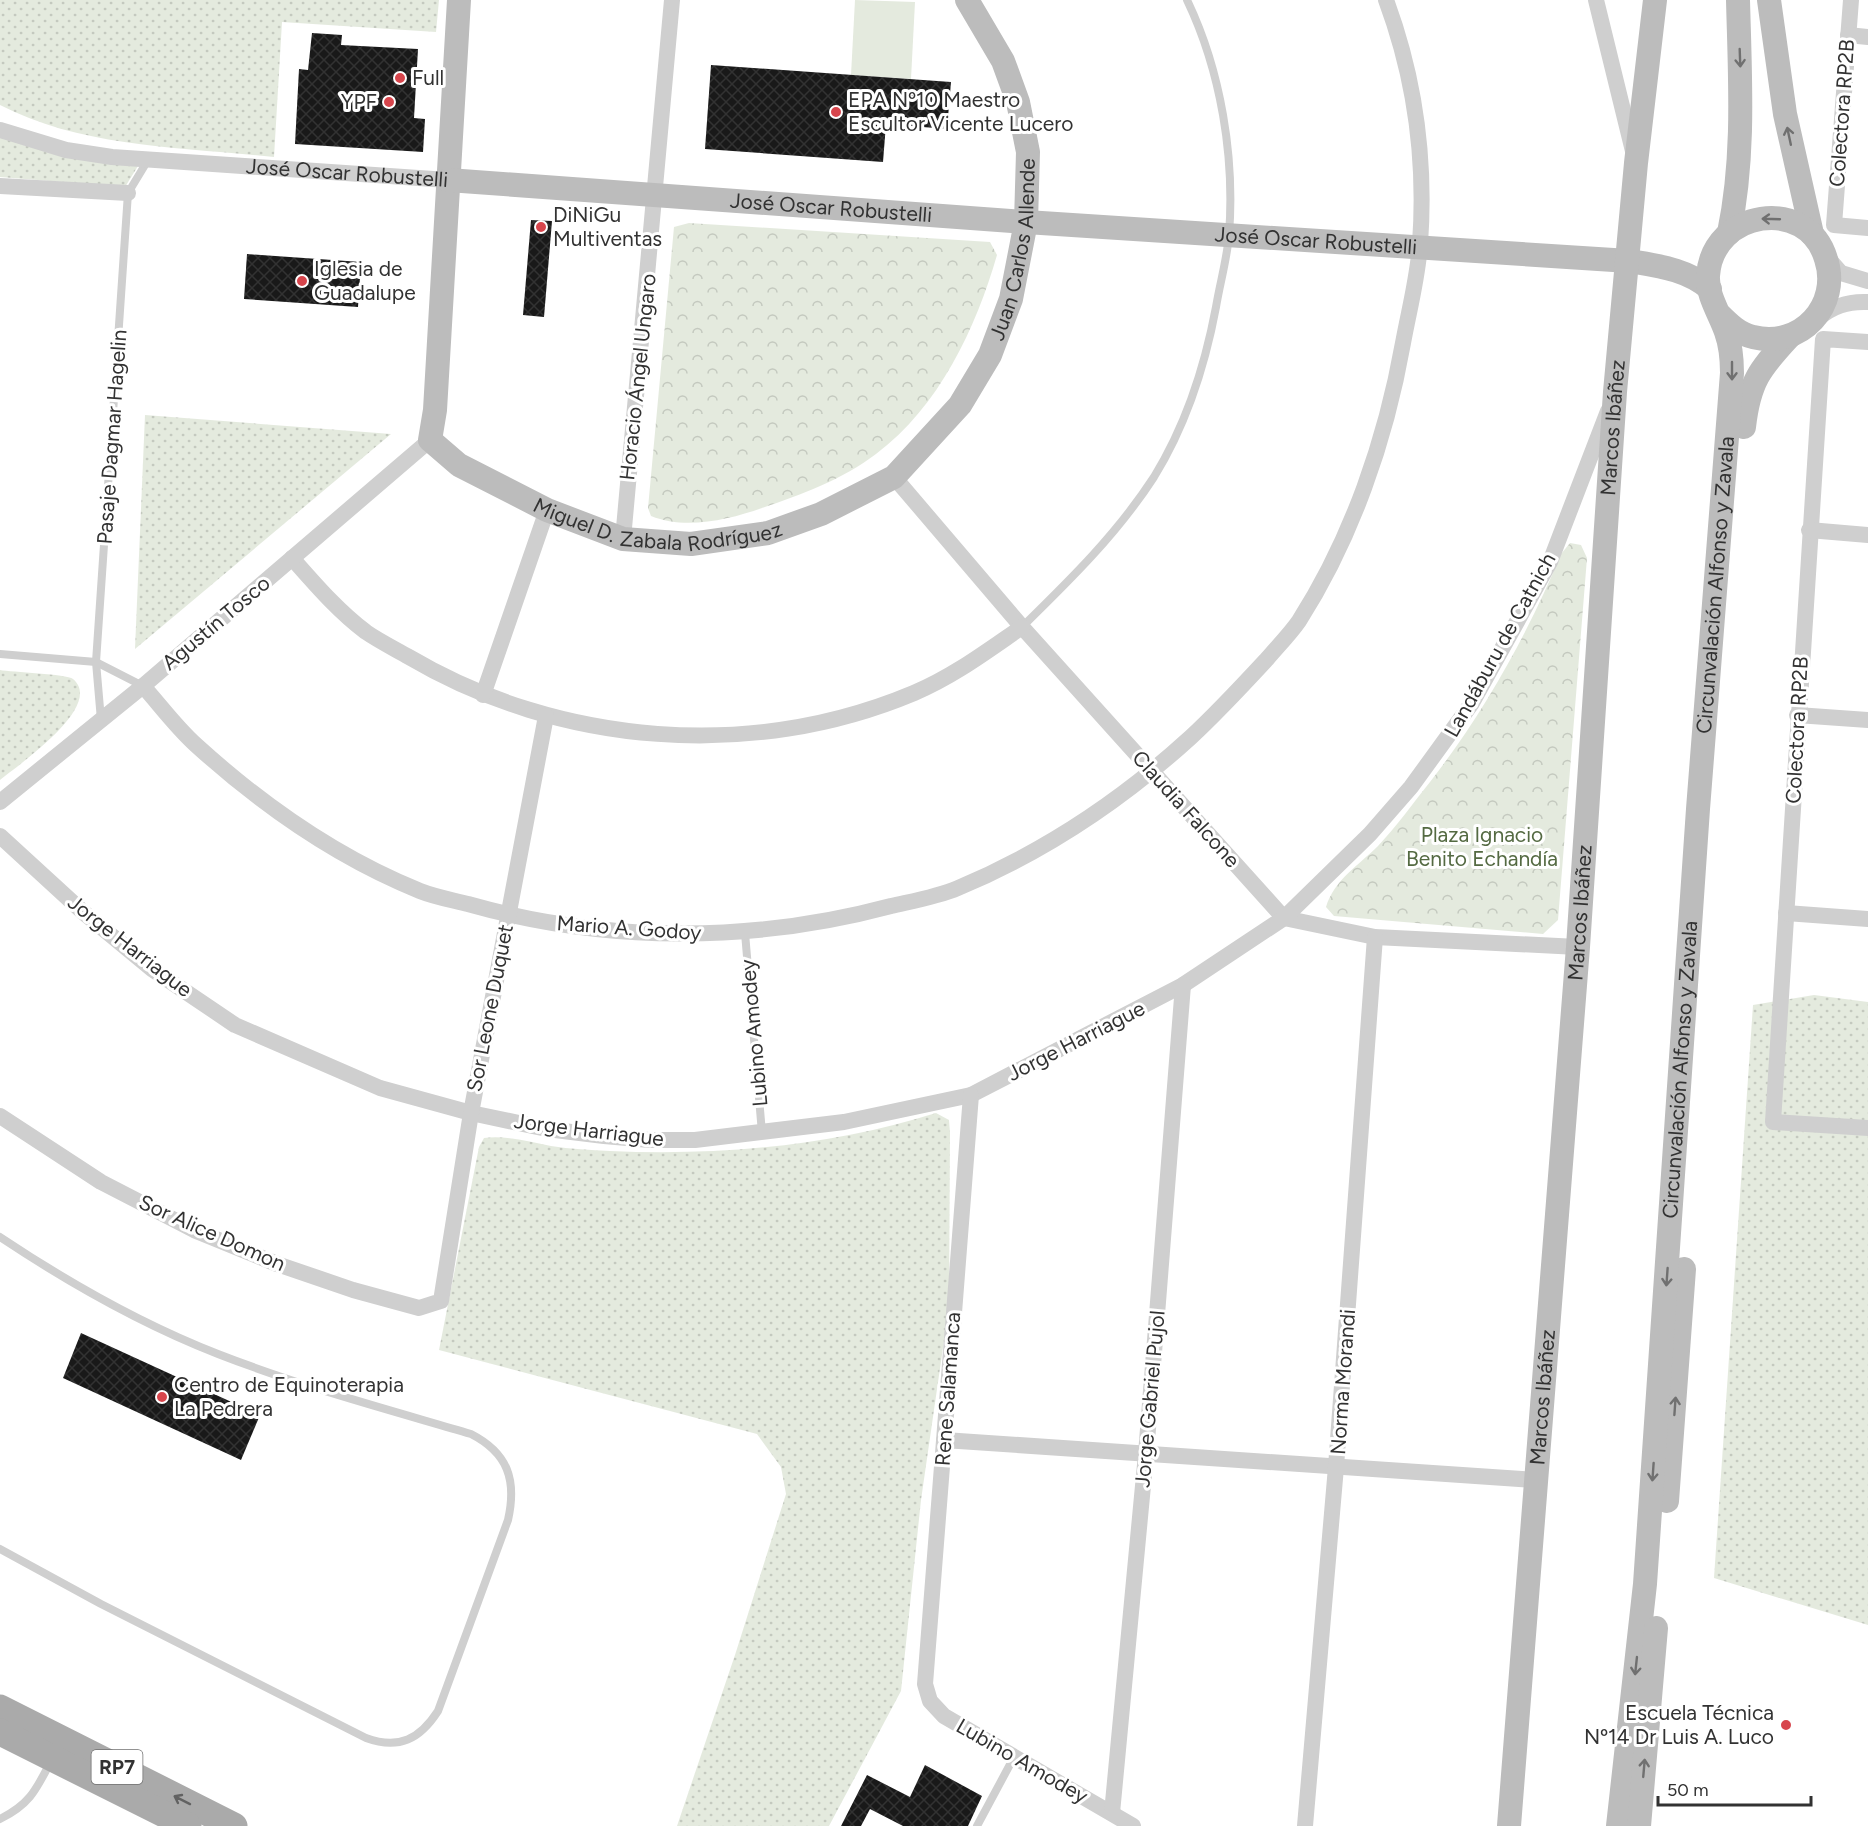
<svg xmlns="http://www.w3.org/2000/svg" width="1868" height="1826" viewBox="0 0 1868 1826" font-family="Figtree,sans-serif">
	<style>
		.grass { fill: url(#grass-dots) }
		.forest { fill: url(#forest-crowns) }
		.pitch { fill: #e4eade }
		.building { fill: url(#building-cross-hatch) }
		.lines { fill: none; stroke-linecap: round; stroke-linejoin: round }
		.lane { stroke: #cfcfcf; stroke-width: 8 }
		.street { stroke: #cfcfcf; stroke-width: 16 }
		.secondary { stroke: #bcbcbc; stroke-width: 24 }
		.primary { stroke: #aaa; stroke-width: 27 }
		.oneway { stroke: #707070 }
		.oneway2 { stroke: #626262 }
		.poi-dot { fill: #d7454c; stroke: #fff; stroke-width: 2 }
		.labels { text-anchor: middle; stroke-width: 6; stroke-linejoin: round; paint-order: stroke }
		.shield { fill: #fff; stroke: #707070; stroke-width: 1.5 }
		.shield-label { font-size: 20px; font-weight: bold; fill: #323232 }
		.poi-label { font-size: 21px; fill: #323232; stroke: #fff; text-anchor: start }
		.street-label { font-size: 21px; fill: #323232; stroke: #fff }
		.park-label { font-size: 21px; fill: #546a42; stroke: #fff }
	</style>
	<defs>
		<pattern id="grass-dots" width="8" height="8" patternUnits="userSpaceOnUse" patternTransform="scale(1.5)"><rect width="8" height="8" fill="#e4eade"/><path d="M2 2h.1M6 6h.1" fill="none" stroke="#c4c9bf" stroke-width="1.8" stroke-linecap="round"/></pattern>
		<pattern id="forest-crowns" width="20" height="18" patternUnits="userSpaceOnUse" patternTransform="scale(1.5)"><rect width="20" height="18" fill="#e4eade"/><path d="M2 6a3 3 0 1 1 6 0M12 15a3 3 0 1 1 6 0" fill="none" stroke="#c4c9bf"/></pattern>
		<pattern id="building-cross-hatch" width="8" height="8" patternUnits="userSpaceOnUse" patternTransform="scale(1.5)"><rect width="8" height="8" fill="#191919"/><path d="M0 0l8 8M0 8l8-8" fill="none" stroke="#323232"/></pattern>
	</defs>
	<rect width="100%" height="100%" fill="#fff"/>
	<g class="grass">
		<path d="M 0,0 L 439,0 L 436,32 L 282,22 L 274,157 C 182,147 83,148 0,105 Z"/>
		<polygon points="0,136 138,166 125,187 0,177"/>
		<polygon points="145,415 391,434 135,649"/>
		<path d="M 0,670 C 11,672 67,674 73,679 C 105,706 18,765 0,780 Z"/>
		<polygon points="1814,995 1868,1002 1868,1625 1714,1578 1753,1005"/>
		<path d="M 936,1113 L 949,1120 L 950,1133 L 949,1306 L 921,1500 L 901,1691 L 829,1826 L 677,1826 L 735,1655 L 786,1494 L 781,1467 L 757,1434 L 439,1350 L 479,1147 L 484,1138 C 506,1135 529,1142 551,1146 C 570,1149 591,1150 610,1151 C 718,1156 832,1146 936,1113 Z"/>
	</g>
	<g class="forest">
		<path d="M 689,223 L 990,242 L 997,255 C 976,328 939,407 876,454 C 843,479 801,495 762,508 C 728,520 685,530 651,516 L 648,508 L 674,227 Z"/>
		<path d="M 1570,543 L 1581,545 L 1587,558 L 1558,920 L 1543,934 L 1334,916 L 1326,907 C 1334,880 1359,865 1378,846 C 1397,826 1413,803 1430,782 C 1483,714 1528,634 1561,554 Z"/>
	</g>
	<polygon class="pitch" points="855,0 915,2 911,79 851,75"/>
	<g class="building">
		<polygon points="312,33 342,35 341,45 418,49 414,118 425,119 423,152 295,144 299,69 308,70"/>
		<polygon points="711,65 951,82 947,129 886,124 883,162 705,149"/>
		<polygon points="531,220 552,221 544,317 523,315"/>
		<polygon points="247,254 361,262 358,307 244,299"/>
		<polygon points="81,1333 260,1415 241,1460 63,1378"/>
		<polygon points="925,1765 982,1796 968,1826 903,1826 870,1809 861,1826 841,1826 867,1775 910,1797"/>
	</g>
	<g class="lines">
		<g class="lane">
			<path d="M 1022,627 C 1070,580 1117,534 1154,477 C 1186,425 1205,366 1216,307 C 1220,283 1227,259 1229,235 C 1235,157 1221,71 1187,0"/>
			<polyline points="0,654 96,662 143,686"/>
			<polyline points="101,720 96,662 128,193 148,160"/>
			<polyline points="745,933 762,1133"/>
			<path d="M 0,1237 C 69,1283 141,1324 218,1354 C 300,1386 386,1409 471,1434 C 508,1453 517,1480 508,1520 L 438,1711 C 420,1739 399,1750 366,1738 L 101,1604 L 0,1549"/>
			<path d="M 0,1819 C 30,1804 36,1790 51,1761"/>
			<polyline points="977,1826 1014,1757"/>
		</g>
		<g class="street">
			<polyline points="1596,0 1633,151"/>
			<polyline points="1851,0 1834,225 1868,228"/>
			<polyline points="1848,35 1868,37"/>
			<path id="s1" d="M 0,130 L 66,150 L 112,157 L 448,180"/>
			<polyline points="0,186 128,193"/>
			<polyline points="1827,257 1841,273 1868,281"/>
			<path d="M 1816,320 C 1832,306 1848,301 1868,302"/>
			<polyline points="1868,342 1823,339 1773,1122 1868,1128"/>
			<polyline points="894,477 1022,627 1284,918 1375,937 1578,947"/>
			<polyline points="1809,530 1868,535"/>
			<polyline points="623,539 672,0"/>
			<path d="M 292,558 C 315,584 338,611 366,632 C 379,641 395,649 409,657 C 560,746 752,761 914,693 C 954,676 987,651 1022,627"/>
			<path d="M 143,686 C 160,705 176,727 196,745 C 261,804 338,858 420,891 C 435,897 452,900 468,904 C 606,943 753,943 891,906 C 913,901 937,897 958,888 C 1044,852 1122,800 1191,737 C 1218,712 1242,686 1267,659 C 1278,646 1290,634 1299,621 C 1352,538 1386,439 1403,343 C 1409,310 1418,277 1420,244 C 1426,161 1415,78 1386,0"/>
			<polyline points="483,695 547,510"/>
			<polyline points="1797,715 1868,720"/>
			<polyline points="0,802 143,686 430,440"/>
			<polyline points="0,836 83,912 152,969 235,1025 380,1088 471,1113 547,1129 604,1136 650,1140 695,1140 844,1122 971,1095 1183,985 1284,918 1370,834 1411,787 1472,703 1550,562 1608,411"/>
			<polyline points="1786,913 1868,919"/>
			<polyline points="971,1095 925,1684 930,1701 944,1716 1133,1826"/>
			<polyline points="0,1116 101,1182 194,1230 277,1264 353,1290 419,1308 441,1301 471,1113 546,716"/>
			<polyline points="944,1440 1535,1480"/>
			<polyline points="1112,1813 1146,1454 1183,985"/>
			<polyline points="1305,1826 1336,1467 1375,937"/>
		</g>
		<g class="secondary">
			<path id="s2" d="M 459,0 L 435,410 L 430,440 L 459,465 L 547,510 L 623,539 L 691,544 L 768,533 L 821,514 L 894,477 L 960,405 L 990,355 L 1011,299 L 1026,222 L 1028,152 L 1018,102 L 1003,61 L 967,0"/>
			<polyline points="1769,0 1785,114 1812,234"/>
			<path id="s3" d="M 448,180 L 1026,222 L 1629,261 C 1658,266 1687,269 1710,289"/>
			<path d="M 1729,233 C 1745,156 1740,79 1738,0"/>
			<path d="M 1744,427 C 1749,382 1760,368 1790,336"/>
			<polyline points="1667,1501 1684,1269"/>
			<path id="s4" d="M 1509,1826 L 1578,947 L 1615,392 L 1636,163 L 1655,0"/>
			<path id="s5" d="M 1618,1826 L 1645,1584 L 1698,809 L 1732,373 C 1732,359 1731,346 1726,332 C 1720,314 1707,296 1708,276 C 1712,210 1807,195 1826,259 C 1841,305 1801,349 1753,337 C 1739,334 1729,324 1719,314"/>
			<polyline points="1639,1826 1656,1628"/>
		</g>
		<g class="primary">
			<polyline points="0,1708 234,1826"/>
			<polyline points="0,1732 188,1826"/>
		</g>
	</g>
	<defs><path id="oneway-shaft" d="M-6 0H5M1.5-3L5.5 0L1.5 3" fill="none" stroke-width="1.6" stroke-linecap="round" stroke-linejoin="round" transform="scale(1.5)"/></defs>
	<g class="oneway">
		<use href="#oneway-shaft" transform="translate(1740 58) rotate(88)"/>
		<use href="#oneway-shaft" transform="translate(1789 136) rotate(-102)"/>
		<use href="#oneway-shaft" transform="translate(1771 219) rotate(-178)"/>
		<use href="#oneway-shaft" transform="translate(1732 371) rotate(90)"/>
		<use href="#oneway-shaft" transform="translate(1667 1277) rotate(94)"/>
		<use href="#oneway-shaft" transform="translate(1675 1406) rotate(-86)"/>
		<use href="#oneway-shaft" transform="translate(1653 1472) rotate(94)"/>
		<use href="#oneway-shaft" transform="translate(1636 1666) rotate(96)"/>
		<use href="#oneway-shaft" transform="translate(1644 1768) rotate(-85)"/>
	</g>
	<use class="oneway2" href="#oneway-shaft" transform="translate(182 1800) rotate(-153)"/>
	<g class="poi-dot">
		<circle cx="400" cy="78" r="6"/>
		<circle cx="389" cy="102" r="6"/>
		<circle cx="836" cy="112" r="6"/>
		<circle cx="541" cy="227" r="6"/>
		<circle cx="302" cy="281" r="6"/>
		<circle cx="162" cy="1397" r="6"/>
		<circle cx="1786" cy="1725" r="6"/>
	</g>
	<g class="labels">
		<rect class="shield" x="91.5" y="1750" width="51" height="34" rx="4.5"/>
		<g class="shield-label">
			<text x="117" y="1774">RP7</text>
		</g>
		<g class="poi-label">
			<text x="412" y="85">Full</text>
			<text x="848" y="107">EPA Nº10 Maestro<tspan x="848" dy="24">Escultor Vicente Lucero</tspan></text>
			<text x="377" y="109" text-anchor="end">YPF</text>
			<text x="553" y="222">DiNiGu<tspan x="553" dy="24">Multiventas</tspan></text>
			<text x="314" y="276">Iglesia de<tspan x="314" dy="24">Guadalupe</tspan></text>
			<text x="174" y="1392">Centro de Equinoterapia<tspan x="174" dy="24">La Pedrera</tspan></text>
			<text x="1774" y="1720" text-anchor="end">Escuela Técnica<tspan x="1774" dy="24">Nº14 Dr Luis A. Luco</tspan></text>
		</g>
		<g class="street-label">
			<text transform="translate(1842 113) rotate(-86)" y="7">Colectora RP2B</text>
			<text dy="7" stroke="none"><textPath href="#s1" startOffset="351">José Oscar Robustelli</textPath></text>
			<text dy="7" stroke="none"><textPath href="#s3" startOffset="384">José Oscar Robustelli</textPath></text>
			<text dy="7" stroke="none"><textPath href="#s3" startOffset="870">José Oscar Robustelli</textPath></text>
			<text dy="7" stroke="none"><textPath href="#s2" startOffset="1209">Juan Carlos Allende</textPath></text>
			<text transform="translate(638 377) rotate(-84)" y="7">Horacio Ángel Ungaro</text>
			<text dy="7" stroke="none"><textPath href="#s4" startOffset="1402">Marcos Ibáñez</textPath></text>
			<text transform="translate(112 437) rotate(-86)" y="7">Pasaje Dagmar Hagelin</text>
			<text dy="7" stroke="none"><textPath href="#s2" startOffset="692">Miguel D. Zabala Rodríguez</textPath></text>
			<text dy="7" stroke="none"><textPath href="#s5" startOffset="1245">Circunvalación Alfonso y Zavala</textPath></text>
			<text transform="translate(216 623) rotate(-40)" y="7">Agustín Tosco</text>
			<text transform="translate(1500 645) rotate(-61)" y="7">Landáburu de Catnich</text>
			<text transform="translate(1797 730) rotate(-87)" y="7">Colectora RP2B</text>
			<text transform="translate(1186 809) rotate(48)" y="7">Claudia Falcone</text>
			<text dy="7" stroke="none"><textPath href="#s4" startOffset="916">Marcos Ibáñez</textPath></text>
			<text transform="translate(629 928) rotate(4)" y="7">Mario A. Godoy</text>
			<text transform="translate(130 946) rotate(38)" y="7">Jorge Harriague</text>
			<text transform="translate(490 1008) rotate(-79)" y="7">Sor Leone Duquet</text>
			<text transform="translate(754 1033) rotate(-95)" y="7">Lubino Amodey</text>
			<text transform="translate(1076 1041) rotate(-27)" y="7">Jorge Harriague</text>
			<text dy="7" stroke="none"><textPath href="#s5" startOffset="759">Circunvalación Alfonso y Zavala</textPath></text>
			<text transform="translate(589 1130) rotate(7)" y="7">Jorge Harriague</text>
			<text transform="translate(212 1233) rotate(24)" y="7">Sor Alice Domon</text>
			<text transform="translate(1343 1382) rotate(-86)" y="7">Norma Morandi</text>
			<text transform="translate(948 1389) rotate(-86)" y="7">Rene Salamanca</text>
			<text dy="7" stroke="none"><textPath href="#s4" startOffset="430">Marcos Ibáñez</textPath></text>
			<text transform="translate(1150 1399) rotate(-85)" y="7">Jorge Gabriel Pujol</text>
			<text transform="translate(1022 1761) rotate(30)" y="7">Lubino Amodey</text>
		</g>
		<g class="park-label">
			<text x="1482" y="842">Plaza Ignacio<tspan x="1482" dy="24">Benito Echandía</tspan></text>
		</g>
	</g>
	<path d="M1658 1796v9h153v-9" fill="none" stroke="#323232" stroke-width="3"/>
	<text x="1667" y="1796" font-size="18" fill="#323232" stroke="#ffffff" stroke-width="4.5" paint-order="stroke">50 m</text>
</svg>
